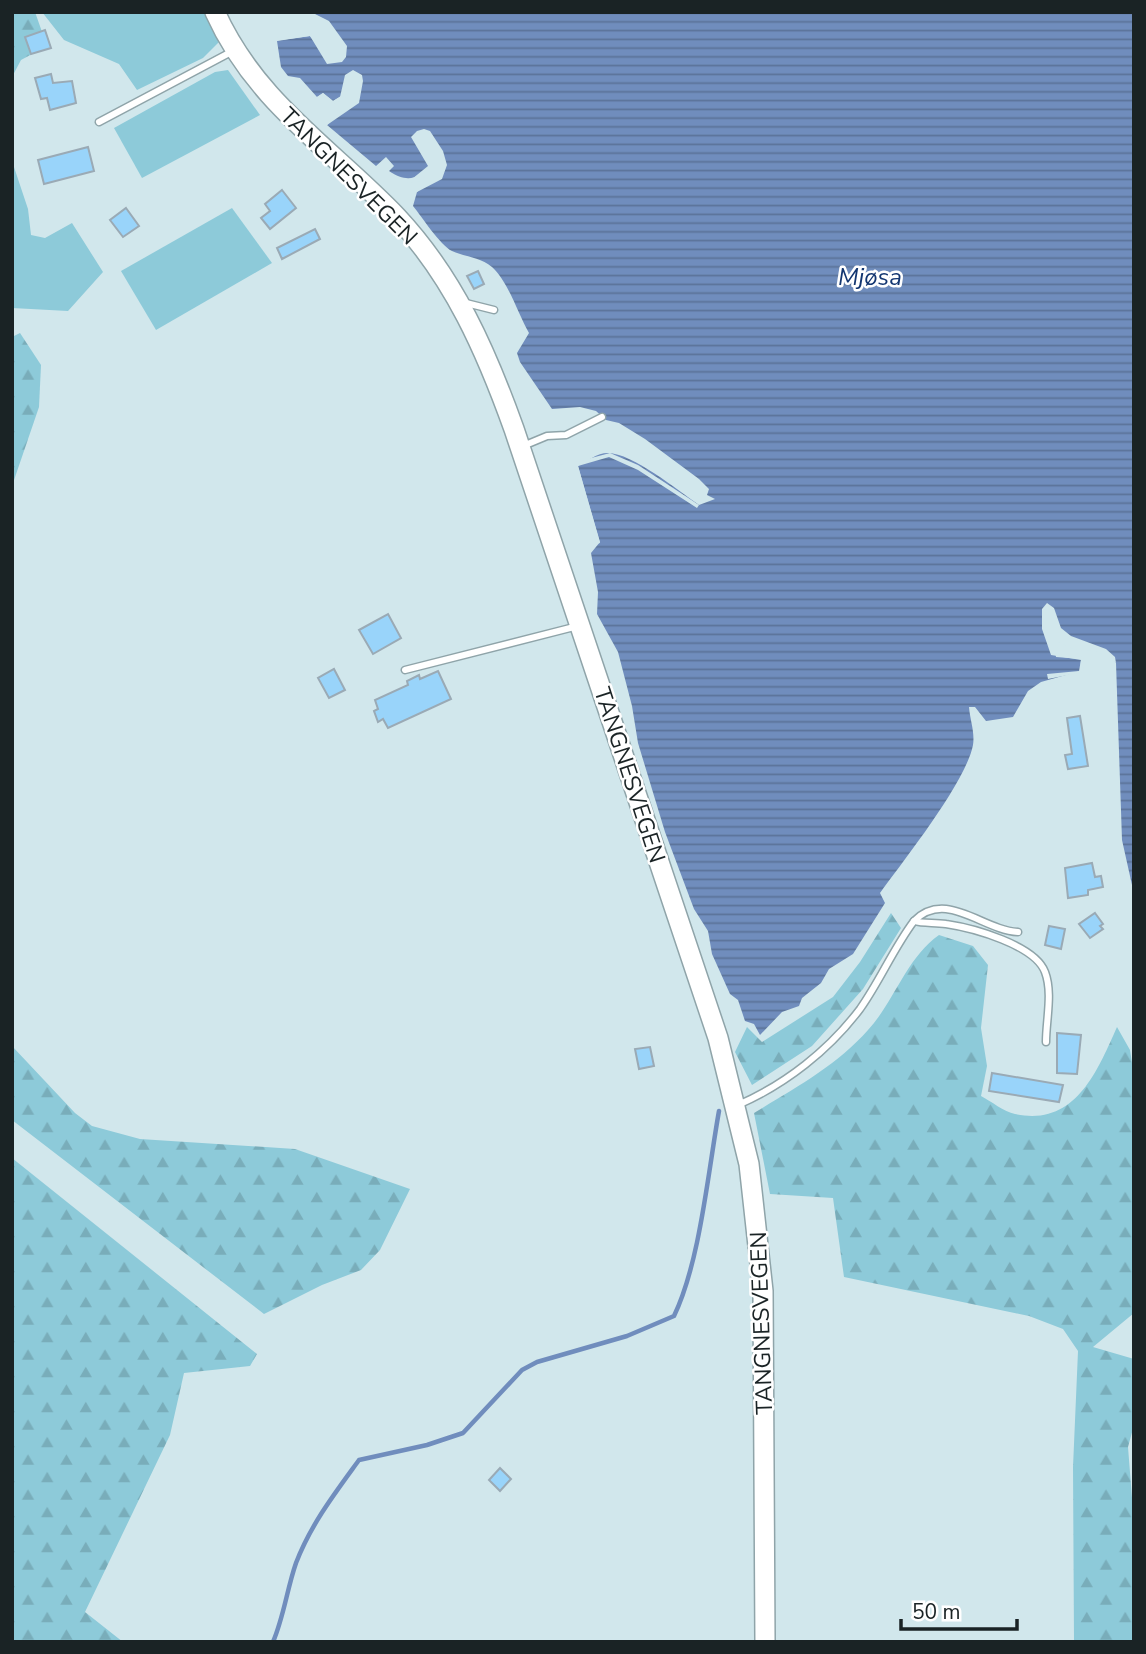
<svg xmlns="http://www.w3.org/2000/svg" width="1146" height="1654" viewBox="0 0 1146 1654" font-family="'Nunito Sans',sans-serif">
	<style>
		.grass { fill: #8dcad9 }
		.forest { fill: url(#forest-firs) }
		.water { fill: url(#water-rules) }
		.pier { fill: #d1e7ec }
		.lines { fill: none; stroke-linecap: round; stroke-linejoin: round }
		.stream { stroke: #708dbd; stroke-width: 4.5 }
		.building { fill: #99d4fa; stroke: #9aaab5; stroke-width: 2 }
		.lane-casing { stroke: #8fa4a9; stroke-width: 9 }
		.secondary-casing { stroke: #8fa4a9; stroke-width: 22 }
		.lane { stroke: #fff; stroke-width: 6 }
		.secondary { stroke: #fff; stroke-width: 19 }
		.labels { text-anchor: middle; stroke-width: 5; stroke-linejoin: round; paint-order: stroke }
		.street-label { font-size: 23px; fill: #1a2325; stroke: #fff }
		.water-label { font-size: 24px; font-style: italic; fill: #133671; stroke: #fff }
	</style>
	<defs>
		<pattern id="forest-firs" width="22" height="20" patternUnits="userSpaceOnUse" patternTransform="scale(1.75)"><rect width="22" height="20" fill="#8dcad9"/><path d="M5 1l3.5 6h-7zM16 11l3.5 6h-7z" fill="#79adba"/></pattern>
		<pattern id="water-rules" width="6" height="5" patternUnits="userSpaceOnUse" patternTransform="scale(1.75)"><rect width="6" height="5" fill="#708dbd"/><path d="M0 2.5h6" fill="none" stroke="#5b7399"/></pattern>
	</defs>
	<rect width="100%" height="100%" fill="#d1e7ec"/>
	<g class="grass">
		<polygon points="42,12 208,12 222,39 203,58 137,90 119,64 64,40"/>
		<polygon points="228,70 260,115 142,178 114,128 215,72"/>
		<polygon points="12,161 28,209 31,235 45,238 72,223 103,272 68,311 12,308"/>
		<polygon points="232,208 272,263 156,330 121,271"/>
	</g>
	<g class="forest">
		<polygon points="35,12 47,46 21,60 12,77 12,13"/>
		<polygon points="20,333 41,365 39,407 12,486 12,337"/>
		<polygon points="891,913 901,928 863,989 812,1046 752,1085 735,1052 747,1027 762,1042 833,997 860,962"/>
		<path d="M 939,935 L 973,946 L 988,965 L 981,1028 L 987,1066 L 981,1096 C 991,1101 1004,1112 1015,1114 C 1075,1127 1097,1072 1117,1027 L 1130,1050 L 1134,1076 L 1134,1313 L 1093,1347 L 1134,1359 L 1134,1425 L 1128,1447 L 1134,1523 L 1132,1642 L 1074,1642 L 1073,1467 L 1078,1351 L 1063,1329 L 1029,1316 L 844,1277 L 833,1198 L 770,1194 L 754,1113 C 795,1088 836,1066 868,1030 C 894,1002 907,957 939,935 Z"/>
		<polygon points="12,1046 75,1113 92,1126 140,1139 295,1149 410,1189 380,1250 361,1270 322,1285 264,1314 12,1120"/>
		<polygon points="12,1158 257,1354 250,1366 184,1373 170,1435 85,1612 123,1642 12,1642"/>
	</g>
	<path class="water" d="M 296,12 L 1134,12 L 1134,894 L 1122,840 L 1116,663 L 1103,651 L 1053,637 L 1056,657 L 1081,659 L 1080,671 L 1041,682 L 1028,691 L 1013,717 L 986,721 L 975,707 L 969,707 C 970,720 975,732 973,745 C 966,782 904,860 880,893 L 885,903 L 853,954 L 829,969 L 821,983 L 802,998 L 799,1006 L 782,1012 L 760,1035 L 754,1024 L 745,1021 L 738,1000 L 730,994 L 712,954 L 708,931 L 694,909 L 665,832 L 638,743 L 632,706 L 618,652 L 597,614 L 598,592 L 591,553 L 600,542 L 578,466 C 587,461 597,453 608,453 C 632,453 679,491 699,505 L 715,499 L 707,495 L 709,489 L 699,479 L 645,439 L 619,423 L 606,420 L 596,411 L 580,407 L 552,409 L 520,362 L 517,353 L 529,333 C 518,314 508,281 492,267 C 480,257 465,257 452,251 C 440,245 422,217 413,206 L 417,192 L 436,175 L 433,166 C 417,179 407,183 389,171 L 394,166 L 386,157 L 376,166 L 327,125 L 351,103 L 352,89 L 333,101 L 323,93 L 317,97 L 300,78 L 288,76 L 281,67 L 277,41 L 310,36 L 326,56 L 336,51 L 318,24 Z"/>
	<g class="pier">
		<polygon points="297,13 315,14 329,21 347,46 346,57 342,62 327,64 310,36 274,41 276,38 311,33 324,51 331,53 315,27 295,16"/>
		<polygon points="353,70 362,75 363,81 359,103 327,125 325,119 349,101 351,94 333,105 317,97 323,93 333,101 340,97 345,75"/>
		<polygon points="424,129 430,131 443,151 447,165 442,179 417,192 413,191 434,170 420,181 407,183 428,166 411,137 417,131"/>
		<polygon points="610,453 638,465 699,505 697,508 638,470 609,457 578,466 600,543 596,544 574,466 576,462"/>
		<polygon points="1047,603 1054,608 1061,628 1071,636 1106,649 1115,657 1116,663 1095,650 1079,651 1057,642 1059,654 1084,657 1083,672 1048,679 1047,674 1079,671 1081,660 1051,655 1042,629 1042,609"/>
	</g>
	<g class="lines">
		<path class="stream" d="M 273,1642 C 284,1616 287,1589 296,1563 C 311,1524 335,1493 359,1460 L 427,1445 L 463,1433 L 522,1370 L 537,1362 L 627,1336 L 674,1316 C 700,1262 708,1172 719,1111"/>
	</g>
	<g class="building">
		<polygon points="45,30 51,48 31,54 25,37"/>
		<polygon points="51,74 53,83 72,81 76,103 50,110 47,98 41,99 35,78"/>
		<polygon points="88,147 94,171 44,184 38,160"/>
		<polygon points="282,190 296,208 270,229 261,218 270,211 265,204"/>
		<polygon points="126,208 139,226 123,237 110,220"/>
		<polygon points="315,229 320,239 282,259 277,248"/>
		<polygon points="478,271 484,284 474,289 467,276"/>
		<polygon points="388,614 401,638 373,654 359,630"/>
		<polygon points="334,669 345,690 329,698 318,678"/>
		<polygon points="438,671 451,699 388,728 383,719 378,722 374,711 378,709 375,700 408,685 407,681 419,675 420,679"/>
		<polygon points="1080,716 1088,766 1068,769 1065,755 1072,754 1067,718"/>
		<polygon points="1092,863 1095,877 1101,876 1103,887 1088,890 1088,895 1068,898 1065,868"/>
		<polygon points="1095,913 1103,924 1100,926 1103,929 1090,938 1079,924"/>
		<polygon points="1049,926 1065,929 1061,949 1045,945"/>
		<polygon points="1057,1033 1081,1035 1077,1074 1057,1073"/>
		<polygon points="650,1047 654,1066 639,1069 635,1049"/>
		<polygon points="992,1073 1063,1085 1059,1102 989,1091"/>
		<polygon points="500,1468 511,1479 500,1491 489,1480"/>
	</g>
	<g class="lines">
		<defs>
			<g id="lane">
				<polyline points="99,122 233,51"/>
				<polyline points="462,302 494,310"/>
				<polyline points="523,446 547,436 566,435 602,417"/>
				<polyline points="405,670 578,626"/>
				<path d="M 914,921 C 946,889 982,930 1018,932"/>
				<path d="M 738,1105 C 786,1084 829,1050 860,1009 C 880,981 893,949 914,921 C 924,924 935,922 946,924 C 973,928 1035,945 1045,972 C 1053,993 1046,1020 1046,1042"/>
			</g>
			<path id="secondary" d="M 215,12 C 256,103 331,148 397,217 C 454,278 486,351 514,429 L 718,1038 L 749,1164 L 763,1291 L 765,1642"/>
		</defs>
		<use href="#lane" class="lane-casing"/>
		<use href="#secondary" class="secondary-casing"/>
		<use href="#lane" class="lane"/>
		<use href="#secondary" class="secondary"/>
	</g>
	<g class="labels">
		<g class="street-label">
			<text transform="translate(349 176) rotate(45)" y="8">TANGNESVEGEN</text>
			<text transform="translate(630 775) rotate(72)" y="8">TANGNESVEGEN</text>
			<text transform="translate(761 1323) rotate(-92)" y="8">TANGNESVEGEN</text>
		</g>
		<g class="water-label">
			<text x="870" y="285">Mjøsa</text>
		</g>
	</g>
	<rect width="1146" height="1654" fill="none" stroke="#1a2325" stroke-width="28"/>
	<path d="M901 1619v10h116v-10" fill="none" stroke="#1a2325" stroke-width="3.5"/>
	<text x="912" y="1619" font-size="21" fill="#1a2325" stroke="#ffffff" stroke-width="5" paint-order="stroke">50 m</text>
</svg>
